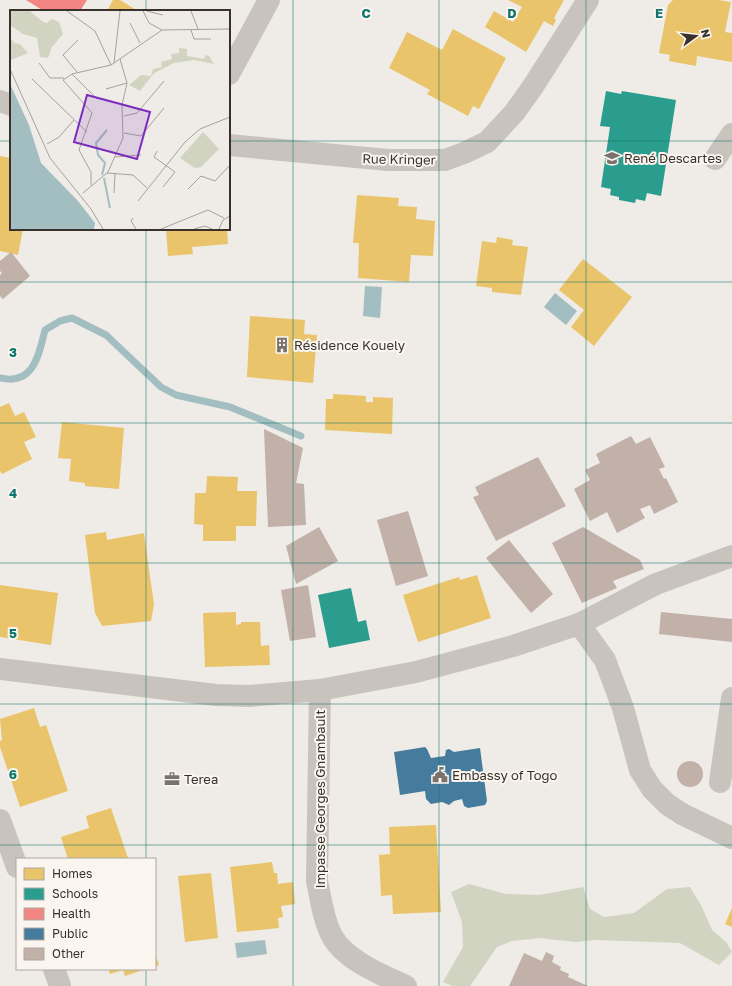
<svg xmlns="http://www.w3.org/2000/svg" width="732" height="986" viewBox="0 0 732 986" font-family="'Golos Text',sans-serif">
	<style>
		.green { fill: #d0d4c1 }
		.water { fill: #a3bec0 }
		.homes { fill: #e9c46a }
		.schools { fill: #2a9d8f }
		.health { fill: #f28482 }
		.public { fill: #457b9d }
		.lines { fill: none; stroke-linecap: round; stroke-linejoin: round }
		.stream { stroke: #a3bec0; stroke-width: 7 }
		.building { fill: #c2b1a8 }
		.minor { stroke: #c9c3be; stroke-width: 22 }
		.grid { fill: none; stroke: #0f766e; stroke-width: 1; stroke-opacity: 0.55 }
		.labels { text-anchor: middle; stroke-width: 4; stroke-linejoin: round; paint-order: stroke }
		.poi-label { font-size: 13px; fill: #3a312c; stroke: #faf5ef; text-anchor: start }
		.street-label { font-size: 13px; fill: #3a312c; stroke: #faf5ef }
		.inset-river { fill: none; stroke: #a3bec0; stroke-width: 2 }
		.inset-road { fill: none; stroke: #a7a19c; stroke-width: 1 }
		.view { fill: #7b2cbf; fill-opacity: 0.15; stroke: #7b2cbf; stroke-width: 2 }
		.inset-edge { fill: none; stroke: #3a312c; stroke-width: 2 }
		.grid-label { font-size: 13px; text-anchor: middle; font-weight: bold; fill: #0f766e; stroke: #faf5ef; stroke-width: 4; stroke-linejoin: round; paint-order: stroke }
	</style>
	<rect width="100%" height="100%" fill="#efebe6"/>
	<polygon class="green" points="469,884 506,894 539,895 583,887 590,909 604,917 634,913 667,889 690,887 702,907 712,930 726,942 732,952 719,965 680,943 596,940 575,942 540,938 512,941 497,947 470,986 453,986 443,982 463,947 462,922 451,892"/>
	<g class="water">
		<polygon points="365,286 382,287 380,318 363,316"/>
		<polygon points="555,293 577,311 566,325 544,307"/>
		<polygon points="265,940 267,954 237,958 235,943"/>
	</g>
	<g class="homes">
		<polygon points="113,0 120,0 138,11 107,11"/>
		<polygon points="508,0 564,0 554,18 556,20 553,26 544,21 526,52 485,27 494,11 513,22 522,7"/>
		<polygon points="673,0 718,0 731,2 725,32 732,33 732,62 697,56 696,66 669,61 670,55 659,53 668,5"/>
		<polygon points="453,29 506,58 479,109 473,106 468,116 427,94 430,90 389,68 407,32 442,50"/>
		<polygon points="0,156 11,158 11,229 23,229 18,255 0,251"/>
		<polygon points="357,195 399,198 398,206 417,207 416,219 435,221 433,256 411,255 409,282 358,278 359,243 353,243"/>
		<polygon points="166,229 227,229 228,244 192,247 193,254 168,256"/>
		<polygon points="497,237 513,240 512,245 528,247 521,295 492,292 492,288 476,286 482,241 496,243"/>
		<polygon points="583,259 632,297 594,346 571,327 584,310 559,290"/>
		<polygon points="250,316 305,320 304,334 317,335 313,383 247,377"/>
		<polygon points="333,394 366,396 366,402 373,402 373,397 393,398 392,434 325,430 326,399 333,399"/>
		<polygon points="9,403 15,416 24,412 36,437 24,442 32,459 2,474 0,471 0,407"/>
		<polygon points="62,422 124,428 119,489 85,486 85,483 69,481 71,459 58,458"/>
		<polygon points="207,476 238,477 237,491 257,491 256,526 236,526 236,541 203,541 203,525 194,524 195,493 206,493"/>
		<polygon points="106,532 107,540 144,533 154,605 151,621 102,626 95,613 85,535"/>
		<polygon points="477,575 491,618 418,642 403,595 459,577 460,580"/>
		<polygon points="0,585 58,593 51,645 0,637"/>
		<polygon points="236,612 236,625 241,624 241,622 260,622 261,646 269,645 270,665 205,667 203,613"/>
		<polygon points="34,708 40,727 46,725 68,791 20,807 0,747 0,741 2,740 0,719"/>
		<polygon points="111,808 128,858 68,859 61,837 89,828 86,816"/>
		<polygon points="436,825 441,912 393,914 392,895 381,896 379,855 390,854 389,827"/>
		<polygon points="272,862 274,873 277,873 278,884 293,882 295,904 281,906 283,917 278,918 279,928 237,932 230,867"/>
		<polygon points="211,873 218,938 185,942 178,876"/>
		<polygon points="732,908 732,927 725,924"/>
		<polygon points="155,953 159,965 155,967"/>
		<polygon points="108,969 146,969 125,976 123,970 110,974"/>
	</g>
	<g class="schools">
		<polygon points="606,91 621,94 622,91 676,100 661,196 647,193 645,201 636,199 635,203 619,200 619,197 610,195 611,189 601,187 610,127 600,126"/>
		<polygon points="351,588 358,622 366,620 370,640 329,648 318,595"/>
	</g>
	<polygon class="health" points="26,0 87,0 80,11 44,11"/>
	<polygon class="public" points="425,747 427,749 431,758 445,756 446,750 449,749 454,752 480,748 487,801 485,805 468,808 464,806 462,799 454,801 449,805 442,802 431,804 426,799 425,791 400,795 394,752"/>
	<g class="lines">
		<path class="stream" d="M 0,378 C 34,386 39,354 45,330 L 60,321 L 72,318 L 106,335 L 161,387 L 176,395 L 230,407 L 301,436"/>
	</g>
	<g class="building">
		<polygon points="11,252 30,276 3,299 0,296 0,275 2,273 0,271 0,261"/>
		<polygon points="264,429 303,448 296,483 304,484 306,525 268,527"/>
		<polygon points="631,436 636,444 650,437 665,467 659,469 664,479 666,478 678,502 654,514 650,505 640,509 645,518 617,533 607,512 590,521 574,489 590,480 585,470 600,463 596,454"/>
		<polygon points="538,457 566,506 496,541 473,497 479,495 475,487"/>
		<polygon points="408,511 428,576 396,586 377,520"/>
		<polygon points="319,527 338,561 296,584 286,546"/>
		<polygon points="583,527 640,560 644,569 613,581 617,588 582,603 552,543"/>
		<polygon points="509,540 553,594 531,613 486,558"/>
		<polygon points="308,585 316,637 290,641 281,590"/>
		<polygon points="661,612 732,619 732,642 659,634"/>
		<circle cx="690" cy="774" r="13"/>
		<polygon points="546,952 554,956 552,962 561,967 560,970 569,974 568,977 588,986 509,986 524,953 542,961"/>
	</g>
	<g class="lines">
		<g class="minor">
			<polyline points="229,74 269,0"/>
			<polyline points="0,101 11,105"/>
			<polyline points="229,145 388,160 445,160 464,153 487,142 514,113 532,88 588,0"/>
			<polyline points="715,159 732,134"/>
			<polyline points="579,624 605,660 623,708 640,770 652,789 667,804 682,814 732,838"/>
			<polyline points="0,669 216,695 249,696 320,690 416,672 513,646 579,624 656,584 732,556"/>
			<path d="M 320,690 L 317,881 C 321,899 323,919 332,936 C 345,960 382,975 406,986"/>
			<polyline points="720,782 732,698"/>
			<polyline points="0,820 17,867"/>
			<polyline points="54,969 60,986"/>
		</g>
	</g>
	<path class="grid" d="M 146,0 L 146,11M 293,0 L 293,986M 439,0 L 439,986M 586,0 L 586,986M 0,141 L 11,141M 229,141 L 732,141M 146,229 L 146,859M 0,282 L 732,282M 0,423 L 732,423M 0,563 L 732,563M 0,704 L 732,704M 0,845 L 732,845M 146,969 L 146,986"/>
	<defs>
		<symbol id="school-bare" viewBox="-9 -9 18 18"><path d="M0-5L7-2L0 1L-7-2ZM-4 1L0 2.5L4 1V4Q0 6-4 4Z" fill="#79726d" stroke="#faf5ef" stroke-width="2.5" paint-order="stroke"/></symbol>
		<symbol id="building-bare" viewBox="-9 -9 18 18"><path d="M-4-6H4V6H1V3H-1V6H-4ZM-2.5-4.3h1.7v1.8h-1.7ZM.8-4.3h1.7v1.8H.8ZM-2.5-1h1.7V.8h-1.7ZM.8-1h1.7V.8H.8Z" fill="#79726d" stroke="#faf5ef" stroke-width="2.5" paint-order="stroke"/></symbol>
		<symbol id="civic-bare" viewBox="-9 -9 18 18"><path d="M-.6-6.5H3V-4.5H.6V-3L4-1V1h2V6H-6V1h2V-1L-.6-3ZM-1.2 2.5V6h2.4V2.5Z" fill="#79726d" stroke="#faf5ef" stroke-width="2.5" paint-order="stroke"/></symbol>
		<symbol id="office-bare" viewBox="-9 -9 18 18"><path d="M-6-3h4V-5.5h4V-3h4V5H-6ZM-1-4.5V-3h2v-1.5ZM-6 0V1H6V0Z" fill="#79726d" stroke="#faf5ef" stroke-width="2.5" paint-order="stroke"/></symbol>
	</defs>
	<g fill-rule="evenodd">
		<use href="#school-bare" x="601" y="147" width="22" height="22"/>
		<use href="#building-bare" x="271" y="334" width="22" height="22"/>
		<use href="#civic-bare" x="429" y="764" width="22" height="22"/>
		<use href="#office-bare" x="161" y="768" width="22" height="22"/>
	</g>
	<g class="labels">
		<g class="poi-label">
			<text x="624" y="163">René Descartes</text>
			<text x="294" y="350">Résidence Kouely</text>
			<text x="452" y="780">Embassy of Togo</text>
			<text x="184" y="784">Terea</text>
		</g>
		<g class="street-label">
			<text transform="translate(399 159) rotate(1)" y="5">Rue Kringer</text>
			<text transform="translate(320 799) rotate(-90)" y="5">Impasse Georges Gnambault</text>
		</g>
	</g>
	<g transform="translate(10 10)">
		<rect width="220" height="220" fill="#efebe6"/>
		<path d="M 0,1 L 20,1 L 33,12 L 37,13 L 42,9 L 49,12 L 53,24 L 42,37 L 38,48 L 30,47 L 27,28 L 13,24 L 0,15 ZM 0,27 L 4,33 L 10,34 L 18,43 L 1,50 ZM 169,38 L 177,39 L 177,46 L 194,49 L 196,45 L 199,46 L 204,54 L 184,50 L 164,53 L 144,63 L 130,81 L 119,75 L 131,65 L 141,66 L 143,59 L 152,57 L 151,52 L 162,49 L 161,44 L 169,43 ZM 193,122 L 209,139 L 191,157 L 185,158 L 170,148 Z" fill="#d0d4c1"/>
		<path d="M 0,74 L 19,115 L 31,153 L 68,191 L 85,213 L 84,219 L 0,219 Z" fill="#a3bec0"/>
		<path class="inset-river" d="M 92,165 L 95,153 L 88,145 L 86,133 L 97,120M 94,168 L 100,198"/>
		<path class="inset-road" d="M 57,1 L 85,21 L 101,55M 133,1 L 139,13 L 152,20 L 220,19M 137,1 L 153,5M 181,1 L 188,19M 120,13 L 130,33M 181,20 L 184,29 L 201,29M 29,53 L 40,68 L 54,68M 104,53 L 110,1M 0,59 L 40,148 L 81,199 L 93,219M 67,62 L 53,45 L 68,30M 62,64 L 87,89M 22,69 L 77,122M 96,79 L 117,73M 114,106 L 127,103 L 154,71M 114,123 L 131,126 L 154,98M 37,134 L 49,127 L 64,110M 147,141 L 144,147 L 165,162 L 153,177M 105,147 L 131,145M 97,163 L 123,165 L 137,178M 81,175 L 81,162 L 69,140 L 82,103 L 53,70 L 62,64 L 101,55 L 152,20M 178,179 L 191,166 L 205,171 L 220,155M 73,183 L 98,162 L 113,128 L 112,95 L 117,73 L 110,49M 104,183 L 105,164M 128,191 L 175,132 L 190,119 L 220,107M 123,208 L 121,211 L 126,219M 151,219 L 198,200 L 214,208M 184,219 L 195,216 L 202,219M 209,219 L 213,210 L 220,206"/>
		<path class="view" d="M 77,85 L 140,102 L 127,149 L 64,132 Z"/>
		<rect width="220" height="220" class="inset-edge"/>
	</g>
	<g class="grid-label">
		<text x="366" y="18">C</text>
		<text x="512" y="18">D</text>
		<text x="659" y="18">E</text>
		<text x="13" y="357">3</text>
		<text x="13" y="498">4</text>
		<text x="13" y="638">5</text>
		<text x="13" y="779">6</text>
	</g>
	<rect x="16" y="858" width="140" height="112" fill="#faf5ef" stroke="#ada7a1"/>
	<rect x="24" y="868" width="20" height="12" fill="#e9c46a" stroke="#ada7a1"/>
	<text x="52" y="878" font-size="12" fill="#3a312c">Homes</text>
	<rect x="24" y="888" width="20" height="12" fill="#2a9d8f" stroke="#ada7a1"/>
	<text x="52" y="898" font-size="12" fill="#3a312c">Schools</text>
	<rect x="24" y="908" width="20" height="12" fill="#f28482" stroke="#ada7a1"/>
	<text x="52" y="918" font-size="12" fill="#3a312c">Health</text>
	<rect x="24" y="928" width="20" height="12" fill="#457b9d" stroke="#ada7a1"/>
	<text x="52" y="938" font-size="12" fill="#3a312c">Public</text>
	<rect x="24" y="948" width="20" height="12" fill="#c2b1a8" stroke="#ada7a1"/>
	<text x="52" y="958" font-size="12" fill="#3a312c">Other</text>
	<g transform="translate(696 36) rotate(75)" stroke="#faf5ef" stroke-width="3" paint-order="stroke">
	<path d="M0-3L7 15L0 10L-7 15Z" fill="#3a312c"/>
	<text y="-6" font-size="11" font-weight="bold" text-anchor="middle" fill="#3a312c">N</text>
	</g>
</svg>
